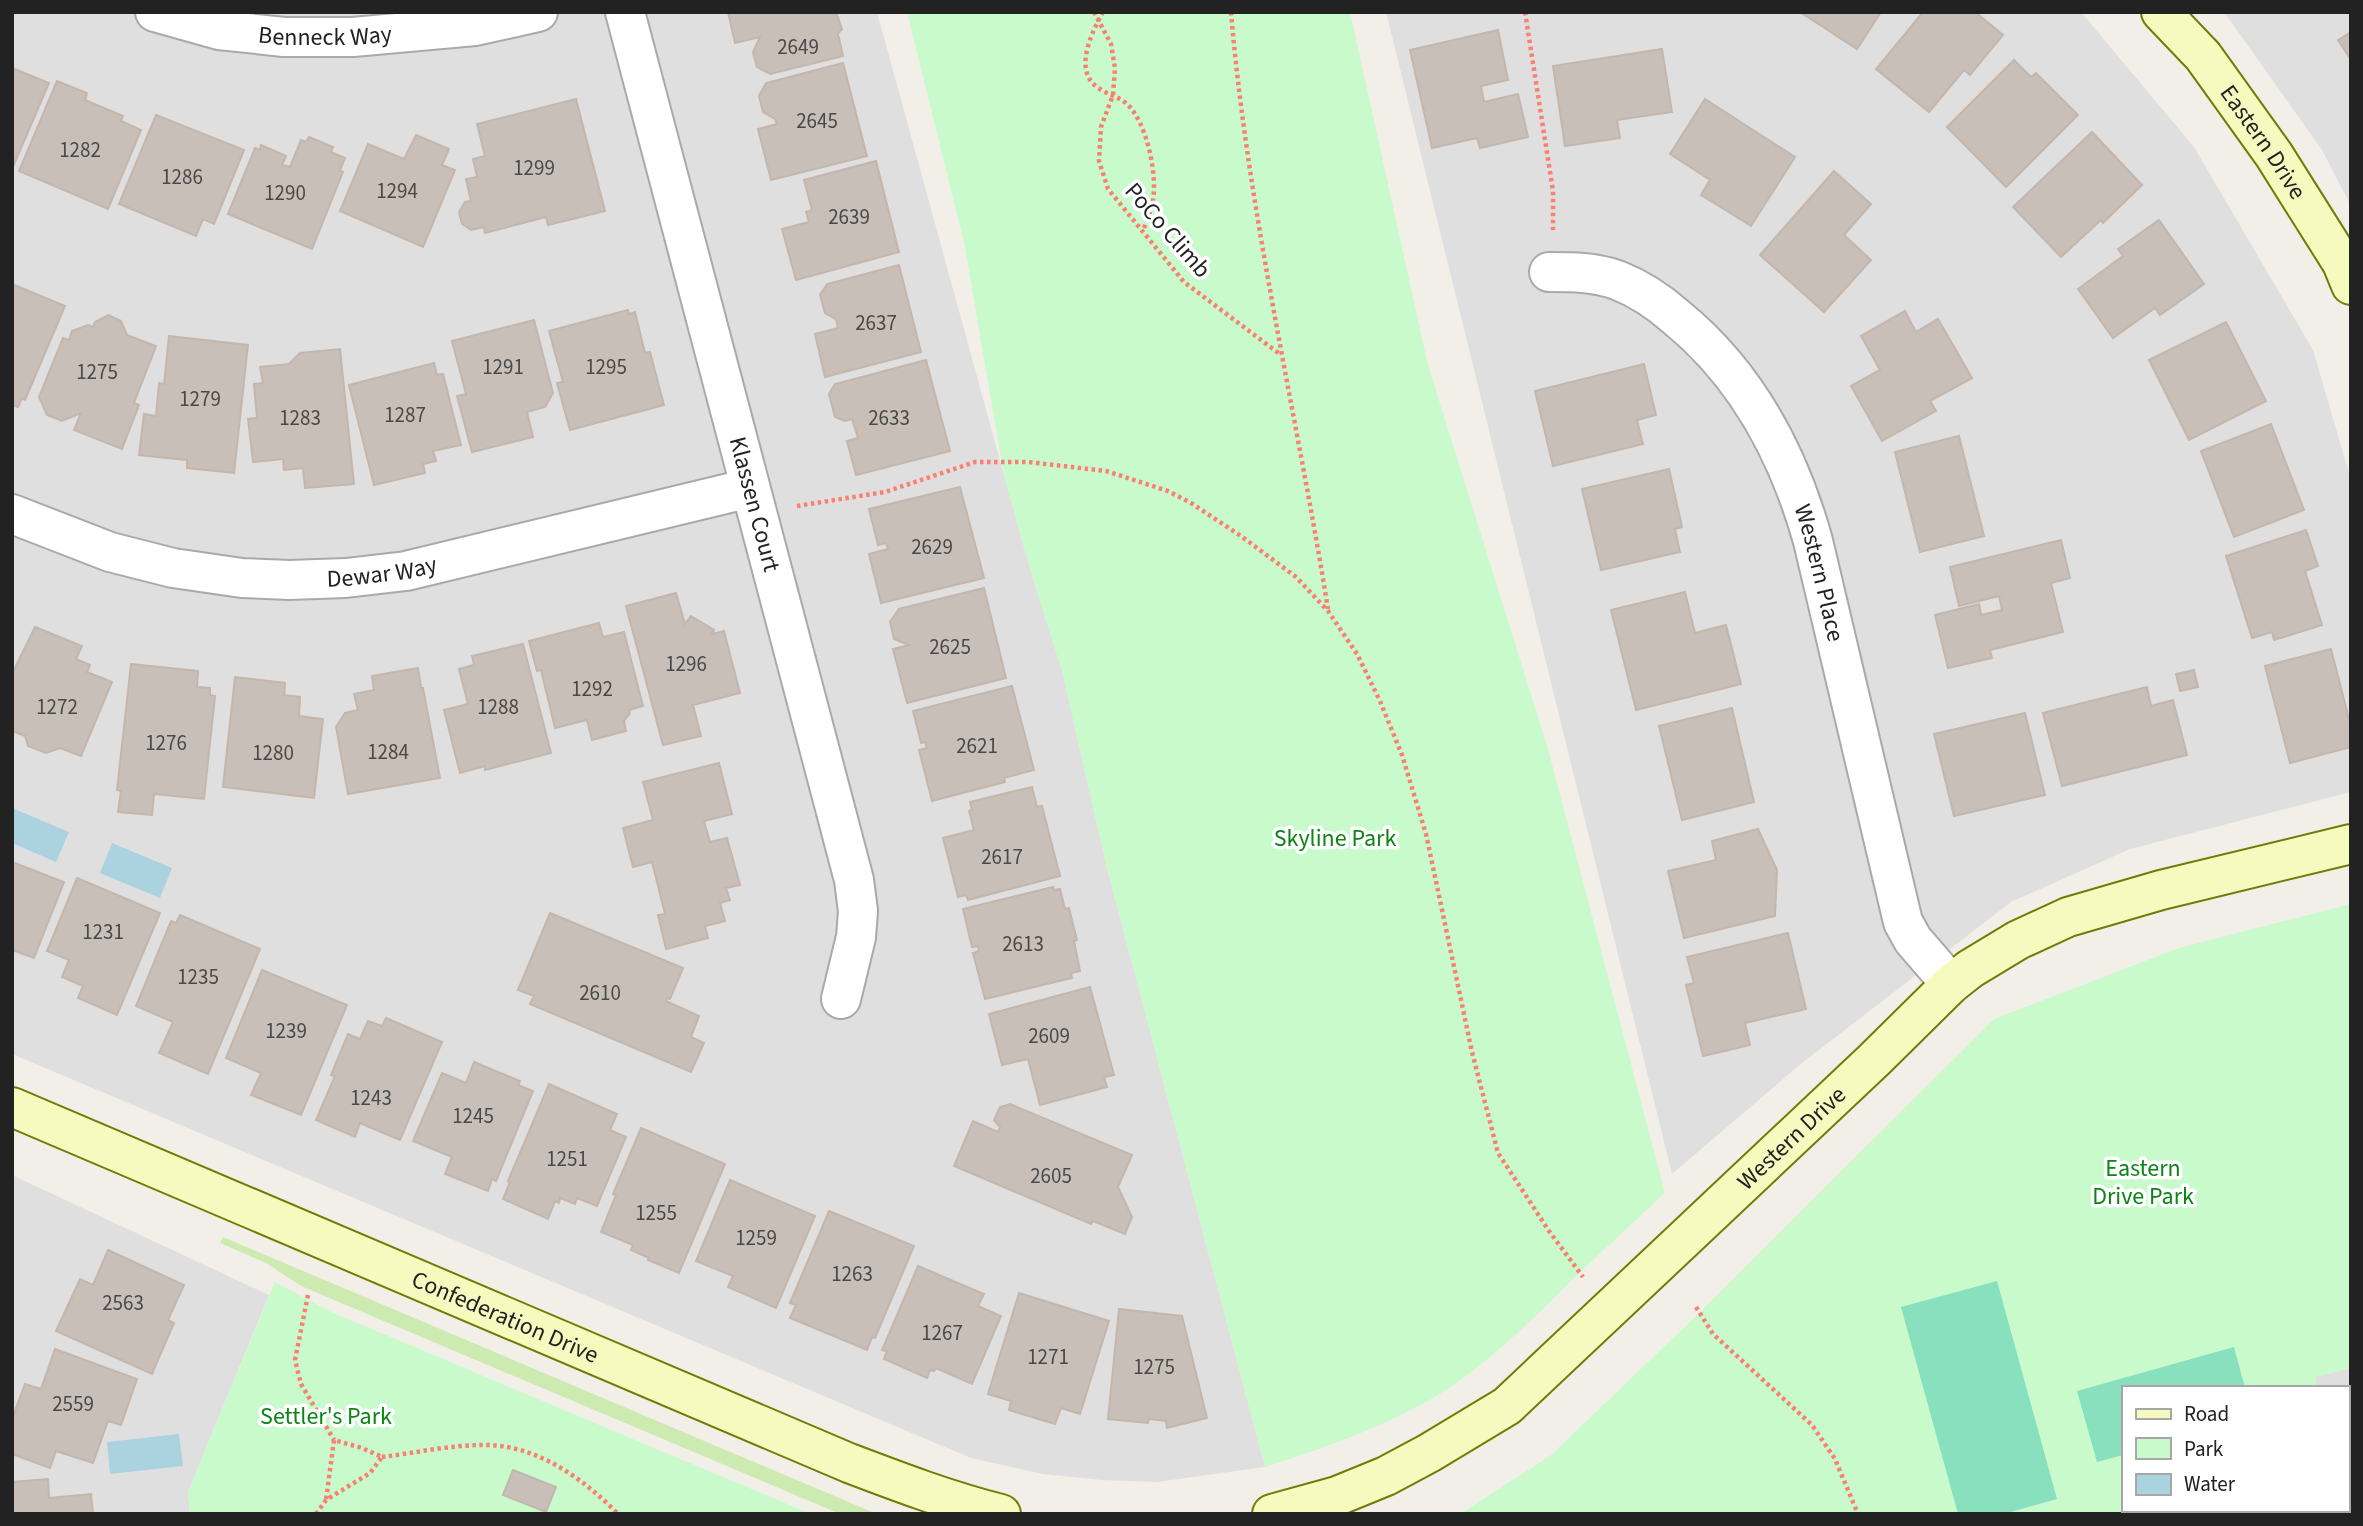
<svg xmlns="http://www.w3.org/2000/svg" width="2363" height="1526" viewBox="0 0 2363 1526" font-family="'Source Sans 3',sans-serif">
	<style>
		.residential { fill: #e0dfdf }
		.grass { fill: #cdebb0 }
		.park { fill: #c8facc }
		.pitch { fill: #88e0be }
		.water { fill: #aad3df }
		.building { fill: #c7bfb8; stroke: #c4b6ab; stroke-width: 2 }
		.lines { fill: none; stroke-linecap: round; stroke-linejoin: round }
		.street-casing { stroke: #a9a9a9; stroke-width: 42 }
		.secondary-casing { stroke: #707d05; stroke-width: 42 }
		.path { stroke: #fa8072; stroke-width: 4.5; stroke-dasharray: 3.5 3.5; stroke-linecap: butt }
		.street { stroke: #fff; stroke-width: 38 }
		.secondary { stroke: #f7fabf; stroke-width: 38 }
		.labels { text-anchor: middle; stroke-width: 7; stroke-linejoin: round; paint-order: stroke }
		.number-label { font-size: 21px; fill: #4b4948 }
		.street-label { font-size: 24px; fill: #222; stroke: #fff }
		.park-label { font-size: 24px; fill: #0c8416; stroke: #fff }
	</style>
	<rect width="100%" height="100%" fill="#f2efe9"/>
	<g class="residential">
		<polygon points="12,12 877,12 1004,475 1031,572 1062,670 1107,868 1265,1467 1157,1482 1102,1480 1043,1474 971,1458 12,1054"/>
		<polygon points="1386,12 2081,12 2194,147 2313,350 2351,480 2351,792 2130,849 2011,902 1802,1063 1672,1174"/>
		<polygon points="2224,12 2351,12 2351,206 2322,150"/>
		<polygon points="12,1175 269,1295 188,1492 190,1514 12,1514"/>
		<polygon points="2351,1368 2351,1514 2347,1502 2347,1388 2317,1388 2315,1377"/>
	</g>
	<polygon class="grass" points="223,1237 877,1514 840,1514 301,1286 266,1263 220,1243"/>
	<g class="park">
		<path d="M 907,12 L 1350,12 L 1428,365 L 1548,749 L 1665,1193 C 1634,1222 1602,1251 1571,1281 C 1528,1324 1482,1370 1428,1401 C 1376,1430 1321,1449 1265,1467 L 1107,868 L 1062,670 L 1031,572 L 1004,475 L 964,242 Z"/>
		<polygon points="2351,904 2351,1368 2315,1377 2317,1388 2123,1388 2123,1510 2347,1510 2347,1502 2350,1514 1460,1514 1550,1456 1692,1320 1994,1019 2179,948"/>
		<polygon points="275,1282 329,1311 811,1514 190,1514 188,1492"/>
	</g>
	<g class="pitch">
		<polygon points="1997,1281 2057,1499 2003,1514 1958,1514 1901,1307"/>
		<polygon points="2234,1347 2245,1388 2123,1388 2123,1455 2097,1462 2077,1391"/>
	</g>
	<g class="water">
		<polygon points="12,808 69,832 56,862 12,843"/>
		<polygon points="112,843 172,868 160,898 100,873"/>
		<polygon points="179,1434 183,1466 110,1474 107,1442"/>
	</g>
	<g class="building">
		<polygon points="728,12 833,12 837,15 842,29 838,34 843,56 770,74 757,67 753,52 760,37 735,43"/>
		<polygon points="1800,12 1881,12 1857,49"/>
		<polygon points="1923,12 1975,12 2003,35 1970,75 1964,70 1929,112 1876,69"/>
		<polygon points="1498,30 1508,80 1481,86 1484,102 1518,94 1528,137 1480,148 1477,138 1432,148 1410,50"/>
		<polygon points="2351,32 2351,60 2338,40"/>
		<polygon points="1662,49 1672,112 1617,120 1620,138 1565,146 1553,66"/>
		<polygon points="2014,60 2031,77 2036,73 2078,115 2006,187 1947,127"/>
		<polygon points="843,63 867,156 771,180 758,129 777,124 775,119 763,112 759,96 766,83"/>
		<polygon points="12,68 49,83 12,169"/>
		<polygon points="57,81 87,93 85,100 123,116 121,121 141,130 108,209 19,171"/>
		<polygon points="576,99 605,211 548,225 546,217 485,233 484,227 471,230 462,224 459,212 465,202 471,201 466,179 477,177 473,159 485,156 477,124"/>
		<polygon points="1705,99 1795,157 1751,226 1701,195 1710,180 1670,154"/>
		<polygon points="156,115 244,150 214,224 203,219 196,236 119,204"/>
		<polygon points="2092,132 2142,185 2103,223 2101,220 2061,257 2013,207"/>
		<polygon points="416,135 449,149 442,165 455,170 423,247 340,211 368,144 404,159"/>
		<polygon points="309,137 333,147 331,152 345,158 340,170 343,172 312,249 228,214 255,148 260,150 261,145 286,156 282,165 290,167 301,140 306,142"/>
		<polygon points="876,161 899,252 796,280 782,229 809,222 806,212 812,210 804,180"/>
		<polygon points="1834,171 1871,204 1844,235 1871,260 1824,312 1760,255"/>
		<polygon points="2159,220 2204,284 2160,315 2155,308 2113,338 2078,289 2123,256 2118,249"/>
		<polygon points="899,265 921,352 825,377 815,334 838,328 836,319 825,313 820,295 827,284"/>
		<polygon points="12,284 65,306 25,400 22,398 18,407 12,405"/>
		<polygon points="628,310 629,314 635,312 645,353 650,352 664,405 570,430 557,383 563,382 549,331"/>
		<polygon points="1905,311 1916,332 1938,319 1972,378 1930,401 1936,411 1882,441 1851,386 1880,370 1861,336"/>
		<polygon points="108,315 121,321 127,335 156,346 134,403 139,405 122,449 74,430 81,413 62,421 47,415 39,397 63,338 69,340 72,331 88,325 93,327 95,322"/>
		<polygon points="534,320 553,393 545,407 527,412 533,437 472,452 457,396 466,394 452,341"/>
		<polygon points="2226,322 2266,401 2189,440 2149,360"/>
		<polygon points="169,336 248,345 234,473 187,468 187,460 139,455 144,414 156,416 159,383 164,384"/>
		<polygon points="340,349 354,484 305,488 303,468 284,470 283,459 253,462 248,419 257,418 254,384 263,383 260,367 289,364 300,353"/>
		<polygon points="926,360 950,451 856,475 847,441 858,438 852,419 845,421 835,417 829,394 835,384"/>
		<polygon points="434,363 437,375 443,374 461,445 433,451 436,461 423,464 425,473 374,485 349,385"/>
		<polygon points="1644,364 1656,415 1637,420 1643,444 1553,466 1535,391"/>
		<polygon points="2271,424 2304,510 2234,537 2201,451"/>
		<polygon points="1959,436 1984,536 1920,552 1895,452"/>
		<polygon points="1669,469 1682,527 1675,529 1680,552 1601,570 1582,489"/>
		<polygon points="960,487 984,578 881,603 869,554 888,549 886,543 878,545 869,509"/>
		<polygon points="2306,530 2318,566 2305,571 2322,625 2274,640 2272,632 2252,638 2226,556"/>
		<polygon points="2061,540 2070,578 2051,583 2063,632 1990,650 1992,658 1948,668 1935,615 1979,604 1981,615 2002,610 1999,596 1959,606 1950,567"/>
		<polygon points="984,588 1006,678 907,703 893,649 909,645 894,639 890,622 899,609"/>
		<polygon points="1685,592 1695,633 1726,625 1741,684 1636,710 1611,610"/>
		<polygon points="676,593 685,624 691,616 714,630 712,634 724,631 740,693 693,705 701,736 663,745 626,606"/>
		<polygon points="599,623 603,637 624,632 643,706 629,710 630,713 624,721 626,731 592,740 587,720 555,728 541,670 537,671 529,641"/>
		<polygon points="35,627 82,646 76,659 90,665 87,672 112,682 81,756 60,748 46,753 28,746 25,736 12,731 12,674"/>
		<polygon points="523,644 551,753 485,770 485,766 460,773 444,710 468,704 459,669 474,665 472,656"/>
		<polygon points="2331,649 2351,727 2351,747 2290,763 2265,666"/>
		<polygon points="131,664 198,671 197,687 210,688 210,695 215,696 204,799 154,794 152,815 118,812 121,791 117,790"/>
		<polygon points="418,668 421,688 423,688 440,778 348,794 336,727 345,713 358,710 354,694 374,690 372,676"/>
		<polygon points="2194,670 2198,687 2180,691 2176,674"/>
		<polygon points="235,677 285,683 284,695 300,697 299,716 323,719 314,798 223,787"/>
		<polygon points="1012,686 1034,770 1004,778 1005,782 932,801 919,750 927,748 925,742 921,743 913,711"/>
		<polygon points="2147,687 2151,706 2173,700 2187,755 2062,786 2043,713"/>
		<polygon points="1732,708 1754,802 1682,820 1659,726"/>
		<polygon points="2025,713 2045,795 1954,816 1934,734"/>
		<polygon points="719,763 732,814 704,821 710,842 727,838 740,885 726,888 730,900 720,903 725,921 705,926 708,938 666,949 658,915 665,914 652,862 633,867 623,828 653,820 643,782"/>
		<polygon points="1032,787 1037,807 1042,806 1060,876 968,900 966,895 958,897 943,838 974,830 969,811 972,810 970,802"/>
		<polygon points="1758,829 1777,870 1775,916 1684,938 1668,871 1716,860 1712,841"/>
		<polygon points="12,862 64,882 34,958 12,950"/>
		<polygon points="77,878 160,913 117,1015 78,998 83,986 62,977 69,960 47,951"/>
		<polygon points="1053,887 1054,890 1060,889 1065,909 1069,908 1077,940 1074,941 1080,971 1071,973 1072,978 985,999 973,953 979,951 978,946 972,947 963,909"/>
		<polygon points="550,913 683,968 670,999 667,998 666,1001 699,1016 691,1037 704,1043 691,1072 530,1004 534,996 518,990"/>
		<polygon points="180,915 260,949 208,1074 159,1053 173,1022 136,1006 171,921 176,923"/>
		<polygon points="1788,933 1806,1009 1745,1023 1750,1045 1703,1056 1686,985 1694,983 1687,957"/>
		<polygon points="262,970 347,1005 301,1115 251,1095 261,1073 226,1058"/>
		<polygon points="1090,987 1114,1075 1104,1077 1107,1087 1040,1105 1028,1059 1002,1065 989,1014"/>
		<polygon points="386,1018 442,1042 400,1140 360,1123 355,1137 316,1120 335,1076 331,1075 348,1034 360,1039 368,1021 382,1026"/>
		<polygon points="474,1062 520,1081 518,1085 533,1091 496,1181 492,1179 488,1191 445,1174 452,1157 413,1141 442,1073 466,1083"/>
		<polygon points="549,1084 617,1114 610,1130 626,1137 597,1206 577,1198 575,1204 560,1198 559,1203 555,1201 548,1219 503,1199 510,1182 508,1181"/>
		<polygon points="1010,1104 1132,1155 1118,1187 1132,1217 1125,1234 1093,1221 1091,1224 954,1166 973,1121 998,1132 1000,1127 994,1120 1000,1107"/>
		<polygon points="641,1128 725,1164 679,1273 648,1260 649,1258 631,1250 633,1245 601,1232 616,1195 613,1194"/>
		<polygon points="730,1180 815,1216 776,1308 728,1287 733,1276 696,1261"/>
		<polygon points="829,1211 914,1246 875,1338 872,1337 867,1350 790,1318 796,1305 790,1303"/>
		<polygon points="108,1250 184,1285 168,1320 174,1323 152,1374 56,1331 80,1279 93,1285"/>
		<polygon points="918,1266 984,1294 978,1306 1001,1316 972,1384 936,1368 934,1371 930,1370 927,1378 884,1359 887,1351 882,1350"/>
		<polygon points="1019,1293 1109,1321 1080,1414 1061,1408 1055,1424 1009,1410 1011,1401 988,1394"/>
		<polygon points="1119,1309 1182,1316 1207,1418 1167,1428 1166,1421 1149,1419 1148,1423 1108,1419"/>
		<polygon points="55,1349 137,1379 121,1425 108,1421 93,1463 56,1451 50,1468 12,1454 12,1419 25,1384 41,1389"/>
		<polygon points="513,1470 556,1487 546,1512 503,1495"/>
		<polygon points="48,1479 49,1498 91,1494 93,1514 12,1514 12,1482"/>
	</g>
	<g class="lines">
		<defs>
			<g id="street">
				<path id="s1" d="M 155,12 L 219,30 L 284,37 L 353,37 L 475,26 L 538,12"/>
				<path id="s2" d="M 625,12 L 854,880 L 858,911 L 856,937 L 841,999"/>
				<path id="s3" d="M 1549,272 C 1572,272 1595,272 1617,280 C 1640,289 1658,301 1676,317 C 1746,374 1789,455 1813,541 L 1903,922 L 1913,940 L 1951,984"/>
				<path id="s4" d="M 12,514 L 110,552 L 173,568 L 242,578 L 289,580 L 346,578 L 406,571 L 750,488"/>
				<polyline points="2347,1454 2351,1467"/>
			</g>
			<g id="secondary">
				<path id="s5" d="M 2161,12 L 2203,56 L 2274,155 L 2342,263 L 2351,285"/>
				<path id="s6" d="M 12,1107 L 849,1463 C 899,1482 949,1501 1001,1514"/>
				<path id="s7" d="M 1272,1514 L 1337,1496 L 1386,1476 L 1429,1453 L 1507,1406 L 1874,1060 L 1951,984 L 1970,969 L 2018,940 L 2068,917 L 2161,890 L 2351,844"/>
			</g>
		</defs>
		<use href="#street" class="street-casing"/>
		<use href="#secondary" class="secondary-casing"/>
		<g class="path">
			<polyline points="1094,12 1111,44 1115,68 1113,95 1101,127 1099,161 1108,189 1184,282 1281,355"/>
			<path d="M 1103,12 C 1092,32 1073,70 1097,87 C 1106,94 1117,96 1126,103 C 1147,121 1159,179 1152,205 C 1150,214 1146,222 1143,231"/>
			<path d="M 1231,12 C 1248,213 1296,410 1328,609"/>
			<polyline points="1525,12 1553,191 1553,230"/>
			<polyline points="797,506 885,492 975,462 1028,462 1106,471 1168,491 1191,503 1241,536 1296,577 1328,611 1357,654 1380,701 1402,755 1426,834 1472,1052 1498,1153 1549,1231 1583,1277"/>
			<polyline points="308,1295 295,1360 301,1384 334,1440"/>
			<polyline points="1696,1307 1713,1334 1812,1425 1835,1459 1858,1514"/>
			<path d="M 382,1457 C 414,1453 451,1445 483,1445 C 535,1444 583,1478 618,1514"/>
			<polyline points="316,1514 326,1500 370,1473 382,1457 362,1448 334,1440 326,1500"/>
		</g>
		<use href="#street" class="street"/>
		<use href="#secondary" class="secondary"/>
	</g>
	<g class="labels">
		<g class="number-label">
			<text x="798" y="54">2649</text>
			<text x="817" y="128">2645</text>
			<text x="80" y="157">1282</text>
			<text x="534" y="175">1299</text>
			<text x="182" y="184">1286</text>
			<text x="397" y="198">1294</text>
			<text x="285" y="200">1290</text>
			<text x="849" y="224">2639</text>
			<text x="876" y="330">2637</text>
			<text x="503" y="374">1291</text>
			<text x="606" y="374">1295</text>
			<text x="97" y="379">1275</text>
			<text x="200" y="406">1279</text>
			<text x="405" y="422">1287</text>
			<text x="300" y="425">1283</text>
			<text x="889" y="425">2633</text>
			<text x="932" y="554">2629</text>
			<text x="950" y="654">2625</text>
			<text x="686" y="671">1296</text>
			<text x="592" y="696">1292</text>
			<text x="57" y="714">1272</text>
			<text x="498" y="714">1288</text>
			<text x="166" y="750">1276</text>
			<text x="977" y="753">2621</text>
			<text x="388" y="759">1284</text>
			<text x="273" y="760">1280</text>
			<text x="1002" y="864">2617</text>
			<text x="103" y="939">1231</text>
			<text x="1023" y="951">2613</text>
			<text x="198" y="984">1235</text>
			<text x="600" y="1000">2610</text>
			<text x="286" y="1038">1239</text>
			<text x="1049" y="1043">2609</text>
			<text x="371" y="1105">1243</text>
			<text x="473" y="1123">1245</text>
			<text x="567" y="1166">1251</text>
			<text x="1051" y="1183">2605</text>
			<text x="656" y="1220">1255</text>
			<text x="756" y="1245">1259</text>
			<text x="852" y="1281">1263</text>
			<text x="123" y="1310">2563</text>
			<text x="942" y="1340">1267</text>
			<text x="1048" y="1364">1271</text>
			<text x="1154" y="1374">1275</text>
			<text x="73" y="1411">2559</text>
		</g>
		<g class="street-label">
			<text dy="8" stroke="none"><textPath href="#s1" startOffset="173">Benneck Way</textPath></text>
			<text dy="8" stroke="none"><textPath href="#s5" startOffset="166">Eastern Drive</textPath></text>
			<text transform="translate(1168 230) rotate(49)" y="8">PoCo Climb</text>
			<text dy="8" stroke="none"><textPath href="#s2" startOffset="509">Klassen Court</textPath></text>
			<text dy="8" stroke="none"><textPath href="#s4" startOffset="380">Dewar Way</textPath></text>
			<text dy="8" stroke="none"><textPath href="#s3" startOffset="438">Western Place</textPath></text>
			<text dy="8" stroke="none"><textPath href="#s7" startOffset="651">Western Drive</textPath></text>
			<text dy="8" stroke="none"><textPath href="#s6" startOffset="536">Confederation Drive</textPath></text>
		</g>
		<g class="park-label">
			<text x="1335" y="846">Skyline Park</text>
			<text x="2143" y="1176">Eastern<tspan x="2143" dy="28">Drive Park</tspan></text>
			<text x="326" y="1424">Settler's Park</text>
		</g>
	</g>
	<rect width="2363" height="1526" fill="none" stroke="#222222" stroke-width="28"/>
	<rect x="2122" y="1386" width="228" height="126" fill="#ffffff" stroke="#a7a7a7" stroke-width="2"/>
	<rect x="2136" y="1409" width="35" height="10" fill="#f7fabf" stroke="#a7a7a7" stroke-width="2"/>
	<text x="2184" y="1421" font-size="21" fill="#222222">Road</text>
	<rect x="2136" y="1438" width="35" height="21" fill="#c8facc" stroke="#a7a7a7" stroke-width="2"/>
	<text x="2184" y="1456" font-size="21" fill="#222222">Park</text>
	<rect x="2136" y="1474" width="35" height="21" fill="#aad3df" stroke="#a7a7a7" stroke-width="2"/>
	<text x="2184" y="1491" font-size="21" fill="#222222">Water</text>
</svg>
